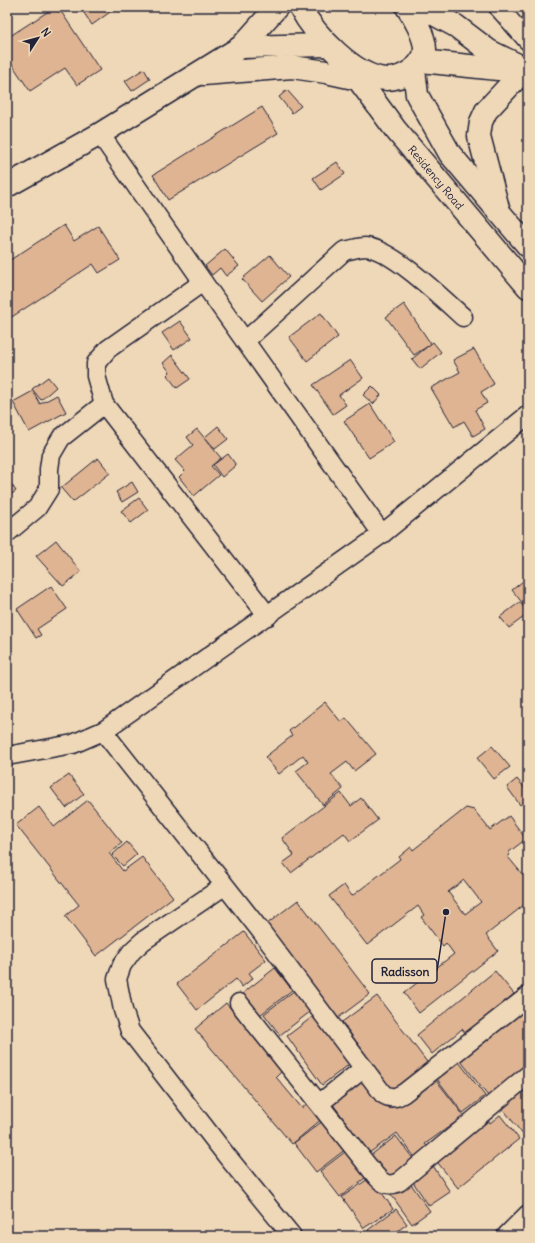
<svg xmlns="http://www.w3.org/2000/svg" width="535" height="1243" viewBox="0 0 535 1243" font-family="Delius,sans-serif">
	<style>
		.building { fill: #dfb492; stroke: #22223b; fill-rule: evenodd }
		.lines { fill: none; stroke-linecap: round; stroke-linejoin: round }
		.minor-casing { stroke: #22223b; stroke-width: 21 }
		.tertiary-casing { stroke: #22223b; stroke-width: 25 }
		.secondary-casing { stroke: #22223b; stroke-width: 25 }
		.minor { stroke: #efd8b7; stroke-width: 18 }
		.tertiary { stroke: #efd8b7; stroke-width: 22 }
		.secondary { stroke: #efd8b7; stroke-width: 22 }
		.labels { text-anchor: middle; stroke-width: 3.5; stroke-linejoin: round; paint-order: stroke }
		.street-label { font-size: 11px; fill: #22223b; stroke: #efd8b7 }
		.leader { fill: none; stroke: #22223b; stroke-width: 1.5 }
		.callout-dot { fill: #22223b; stroke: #efd8b7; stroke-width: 1.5 }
		.callout { fill: #efd8b7; stroke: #22223b; stroke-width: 1.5 }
		.callout-label { font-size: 12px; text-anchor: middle; font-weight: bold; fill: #22223b }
	</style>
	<rect width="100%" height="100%" fill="#efd8b7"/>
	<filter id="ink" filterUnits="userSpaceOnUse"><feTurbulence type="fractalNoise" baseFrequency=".025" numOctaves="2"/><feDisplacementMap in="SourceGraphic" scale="8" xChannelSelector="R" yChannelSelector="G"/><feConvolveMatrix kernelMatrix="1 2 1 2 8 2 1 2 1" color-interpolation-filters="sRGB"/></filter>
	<g filter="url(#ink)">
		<g class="building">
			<polygon points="55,7 58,7 100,70 77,85 65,68 30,91 7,57 7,38"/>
			<polygon points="80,7 117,7 92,25"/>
			<polygon points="144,69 150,79 132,91 125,81"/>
			<polygon points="287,90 301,106 292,113 279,97"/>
			<polygon points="262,107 278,133 168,200 153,175"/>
			<polygon points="337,162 345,174 321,190 313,178"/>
			<polygon points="64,225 74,241 98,226 120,260 99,273 93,264 7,320 7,262"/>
			<polygon points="225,249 239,266 226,276 220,268 212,275 205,266"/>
			<polygon points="270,255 289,277 262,301 242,279"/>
			<polygon points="404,304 431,344 414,355 386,317"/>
			<polygon points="321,313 338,337 307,361 289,337"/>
			<polygon points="180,321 192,338 174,350 162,333"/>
			<polygon points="433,342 441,352 420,369 412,359"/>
			<polygon points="474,349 494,384 481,392 487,403 475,410 485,429 473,436 464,421 454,427 431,388 460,372 453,360"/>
			<polygon points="172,355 190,379 177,388 167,375 170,372 163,363"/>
			<polygon points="350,360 363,378 339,395 346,405 333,414 313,385"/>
			<polygon points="48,377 56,387 41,400 32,389"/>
			<polygon points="372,386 381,395 373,404 363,395"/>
			<polygon points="33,391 40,404 57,395 66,412 29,432 13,402"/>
			<polygon points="370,404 394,442 369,458 344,421"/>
			<polygon points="218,426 228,439 215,449 205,437"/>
			<polygon points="197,429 221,458 211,466 219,475 194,496 179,477 185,471 175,460 193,445 187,437"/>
			<polygon points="228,454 236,465 222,477 213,465"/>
			<polygon points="98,458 110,473 73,502 61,488"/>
			<polygon points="7,478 16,491 7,497"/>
			<polygon points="132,482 138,492 122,502 116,492"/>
			<polygon points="139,498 148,510 131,523 121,511"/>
			<polygon points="56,540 81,572 63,586 36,556"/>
			<polygon points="528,577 528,610 512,590"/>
			<polygon points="51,586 67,609 37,629 41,635 36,638 17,609"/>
			<polygon points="520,602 528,614 509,628 500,617"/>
			<polygon points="325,702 341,722 346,718 376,754 354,771 347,762 331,774 343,789 323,805 296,771 308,762 303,755 279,774 265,757 292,736 289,731"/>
			<polygon points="492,746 510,767 494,779 477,758"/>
			<polygon points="69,775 84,794 66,808 51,788"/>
			<polygon points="517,779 528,792 528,799 520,805 507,787"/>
			<polygon points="341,793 351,806 361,798 378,820 350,841 344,833 291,873 283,863 294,855 282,838"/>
			<polygon points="88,800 122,843 109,853 123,871 142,857 173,897 96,956 65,916 79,905 16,825 39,807 54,827"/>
			<path d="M 466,808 L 474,810 L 490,830 L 509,816 L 526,839 L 509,852 L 508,857 L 528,881 L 528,905 L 524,905 L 486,935 L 498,951 L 419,1013 L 404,993 L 454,954 L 446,943 L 443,946 L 421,917 L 424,915 L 418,906 L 367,945 L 329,896 L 344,885 L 352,896 L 400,859 L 399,857 L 411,847 L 413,850 ZM 464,880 L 481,902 L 465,914 L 448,892 Z"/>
			<polygon points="127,842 137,854 123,866 112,855"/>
			<polygon points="298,900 370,994 338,1018 267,924"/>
			<polygon points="244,932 266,960 249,973 253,978 242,987 236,979 197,1010 177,984"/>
			<polygon points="275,968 292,990 260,1015 243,993"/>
			<polygon points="495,971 514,994 466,1034 462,1029 432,1054 417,1035"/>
			<polygon points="299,987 315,1008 280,1035 264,1014"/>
			<polygon points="377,996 430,1066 394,1093 342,1022"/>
			<polygon points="226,1003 282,1071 276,1077 302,1108 309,1102 323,1118 292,1144 195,1029"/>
			<polygon points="528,1007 528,1065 488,1096 457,1056"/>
			<polygon points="319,1012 355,1060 322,1085 287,1036"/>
			<polygon points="456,1058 485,1096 463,1113 434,1075"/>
			<polygon points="433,1076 464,1116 425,1144 429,1149 416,1159 397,1133 369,1153 332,1103 366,1078 390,1109"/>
			<polygon points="528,1083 528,1133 524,1136 500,1105"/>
			<polygon points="500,1115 519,1139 458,1188 434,1158 486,1117 490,1123"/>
			<polygon points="324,1120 346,1149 316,1172 294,1143"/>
			<polygon points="396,1136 414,1160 389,1179 371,1155"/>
			<polygon points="349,1149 369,1175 340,1197 320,1171"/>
			<polygon points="430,1161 450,1192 429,1206 409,1176"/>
			<polygon points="371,1177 393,1209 364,1228 342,1197"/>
			<polygon points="408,1180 430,1211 412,1224 390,1193"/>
			<polygon points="396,1209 407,1224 391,1236 372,1236 368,1230"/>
		</g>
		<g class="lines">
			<defs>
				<g id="minor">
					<polyline points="498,7 528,41"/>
					<polyline points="100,134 203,282 382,534"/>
					<polyline points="203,282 108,349 96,363 96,376 104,404 268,616"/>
					<path d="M 245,341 L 344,251 C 351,250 359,247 365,247 C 391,248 443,299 463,317"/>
					<polyline points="7,533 37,508 49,489 49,469 51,455 61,438 104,404"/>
					<path d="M 103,731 L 260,930 L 383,1094 C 391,1099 396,1098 404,1093 L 528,996"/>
					<polyline points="7,756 73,744 103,731 382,534 528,415"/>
					<polyline points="224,886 143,941 132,951 122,965 117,979 123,1010 130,1031 226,1155 292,1236"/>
					<path d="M 239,1003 L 376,1176 C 383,1184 389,1187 399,1182 L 528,1075"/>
					<polyline points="320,1103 364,1068"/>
					<polyline points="506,1236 528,1214"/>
				</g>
				<g id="tertiary">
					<polyline points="421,7 456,26 489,51 528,70"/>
					<polyline points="241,47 327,45"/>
					<polyline points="421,61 498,69 518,69"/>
					<polyline points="203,74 292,67 326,72 358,79"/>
					<polyline points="7,186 100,134 241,47 277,7"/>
					<polyline points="499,212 479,136 481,122 486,111 525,69"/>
				</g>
				<g id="secondary">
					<path d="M 300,7 C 314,34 355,78 387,79 C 402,79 425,66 425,49 C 425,37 414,17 407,7"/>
					<path id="s1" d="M 349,63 L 358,79 L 395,129 L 528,287"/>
					<polyline points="414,69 417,95 450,154 528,246"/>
				</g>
			</defs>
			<use href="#minor" class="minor-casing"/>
			<use href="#tertiary" class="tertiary-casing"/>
			<use href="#secondary" class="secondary-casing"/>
			<use href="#minor" class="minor"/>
			<use href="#tertiary" class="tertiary"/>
			<use href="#secondary" class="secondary"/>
		</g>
	</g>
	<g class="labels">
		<g class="street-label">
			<text dy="4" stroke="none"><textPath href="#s1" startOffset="144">Residency Road</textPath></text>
		</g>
	</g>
	<path class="leader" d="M446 912L437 971"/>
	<circle class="callout-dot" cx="446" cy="912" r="4"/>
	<rect class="callout" x="372" y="959" width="65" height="24" rx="4"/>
	<g class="callout-label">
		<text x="405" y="976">Radisson</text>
	</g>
	<rect width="535" height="1243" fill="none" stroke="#efd8b7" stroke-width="24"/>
	<rect x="12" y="12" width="511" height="1219" fill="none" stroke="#22223b" stroke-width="1.5" filter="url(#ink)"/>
	<g transform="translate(38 38) rotate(54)" stroke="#efd8b7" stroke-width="3" paint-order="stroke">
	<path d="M0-3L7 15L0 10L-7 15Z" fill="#22223b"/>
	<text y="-6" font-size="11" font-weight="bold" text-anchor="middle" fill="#22223b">N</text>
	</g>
</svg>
